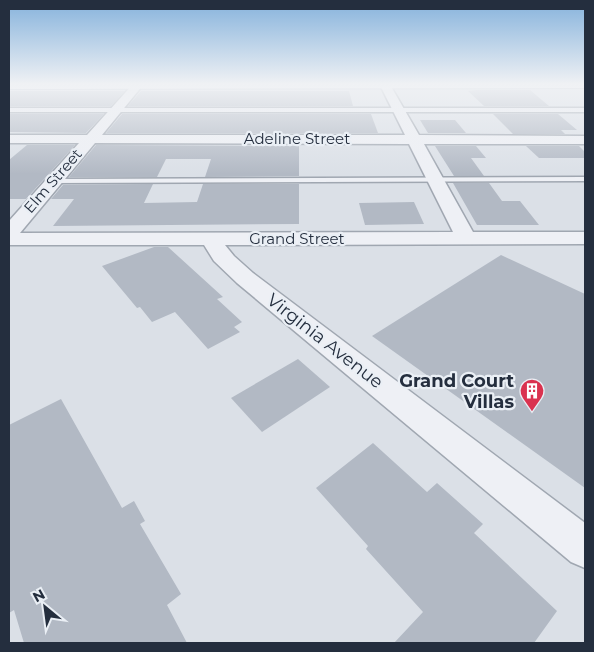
<svg xmlns="http://www.w3.org/2000/svg" width="594" height="652" viewBox="0 0 594 652" font-family="Montserrat,sans-serif">
	<style>
		.building { fill: #b2b9c4 }
		.lines { fill: none; stroke-linecap: round; stroke-linejoin: round }
		.lane-casing { stroke: #a0a7b1; stroke-width: 3 }
		.street-casing { stroke: #a0a7b1; stroke-width: 3 }
		.primary-casing { stroke: #99a4b4; stroke-width: 2 }
		.lane { fill: #eef0f5; fill-rule: evenodd }
		.street { fill: #eef0f5; fill-rule: evenodd }
		.primary { fill: #fff; fill-rule: evenodd }
		.labels { text-anchor: middle; stroke-width: 4.5; stroke-linejoin: round; paint-order: stroke }
		.far-street-label { font-size: 15px; fill: #242e3e; stroke: #eaeff5 }
		.street-label { font-size: 18px; fill: #242e3e; stroke: #eaeff5 }
		.poi-label { font-size: 18px; font-weight: bold; fill: #242e3e; stroke: #eaeff5; text-anchor: end }
	</style>
	<rect width="100%" height="100%" fill="#dbe0e7"/>
	<g class="building">
		<polygon points="476,90 530,90 549,106 484,106 468,91"/>
		<polygon points="9,91 125,91 111,106 9,106"/>
		<polygon points="141,91 349,91 353,106 128,106"/>
		<polygon points="9,114 104,114 86,133 9,132"/>
		<polygon points="122,114 371,114 378,133 106,133"/>
		<polygon points="493,114 558,114 577,130 561,130 565,134 513,134"/>
		<polygon points="420,120 455,120 466,133 428,133"/>
		<polygon points="27,145 75,145 26,199 9,199 9,160"/>
		<polygon points="96,145 299,146 299,176 205,177 211,159 166,159 157,177 69,177"/>
		<polygon points="435,146 476,146 486,158 471,158 484,176 454,176"/>
		<polygon points="526,146 579,146 585,152 585,158 539,158"/>
		<polygon points="453,183 489,183 502,201 520,201 539,225 477,225"/>
		<polygon points="153,184 144,203 197,202 203,184 299,184 299,224 53,226 74,199 51,199 63,185"/>
		<polygon points="414,202 424,224 365,225 359,203"/>
		<polygon points="154,247 168,247 223,297 217,299 242,322 234,327 240,332 208,349 175,312 152,322 140,307 137,308 102,266"/>
		<polygon points="501,255 585,294 585,488 372,336"/>
		<polygon points="298,359 330,387 262,432 231,398"/>
		<polygon points="61,399 122,508 134,501 145,521 140,524 181,594 167,605 187,643 24,643 14,610 9,613 9,425"/>
		<polygon points="373,443 427,492 437,483 483,524 474,533 557,611 534,643 394,643 423,612 366,549 368,546 316,488"/>
	</g>
	<g class="lines">
		<defs>
			<g id="lane">
				<rect x="9" y="108" width="576" height="4"/>
				<polygon points="585,177 585,181 53,183 49,181 53,179"/>
			</g>
			<path id="street" d="M 134,83 L 142,83 L 143,85 L 102,135 L 405,135 L 380,85 L 381,83 L 389,83 L 419,135 L 585,136 L 585,144 L 424,144 L 473,232 L 585,232 L 585,244 L 225,245 L 234,256 L 253,273 L 585,523 L 585,568 L 571,562 L 237,283 L 214,261 L 204,245 L 9,245 L 9,221 L 79,143 L 9,143 L 9,135 L 87,135 ZM 95,143 L 409,144 L 453,232 L 20,233 Z"/>
			<polygon id="primary" points="9,83 585,83 585,88 9,89"/>
		</defs>
		<use href="#lane" class="lane-casing"/>
		<use href="#street" class="street-casing"/>
		<use href="#primary" class="primary-casing"/>
		<use href="#lane" class="lane"/>
		<use href="#street" class="street"/>
		<use href="#primary" class="primary"/>
	</g>
	<linearGradient id="sky" x2="0" y2="1"><stop stop-color="#85b2dc"/><stop offset="0.48" stop-color="#eff1f4"/><stop offset="1" stop-color="#eff1f4" stop-opacity="0"/></linearGradient>
	<rect width="594" height="174" fill="url(#sky)"/>
	<defs>
		<symbol id="building-pin" viewBox="-11 -11 22 30"><path d="M0 17L-7.5 6A9.5 9.5 0 1 1 7.5 6Z" fill="#da324f" stroke="#eaeff5"/><path d="M-4-6H4V6H1V3H-1V6H-4ZM-2.5-4.3h1.7v1.8h-1.7ZM.8-4.3h1.7v1.8H.8ZM-2.5-1h1.7V.8h-1.7ZM.8-1h1.7V.8H.8Z" fill="#fff"/></symbol>
	</defs>
	<g fill-rule="evenodd">
		<use href="#building-pin" x="518" y="377" width="28" height="38"/>
	</g>
	<g class="labels">
		<g class="far-street-label">
			<text x="297" y="144">Adeline Street</text>
			<text transform="translate(53 181) rotate(-49)" y="5">Elm Street</text>
			<text x="297" y="244">Grand Street</text>
		</g>
		<g class="street-label">
			<text transform="translate(325 341) rotate(38)" y="6">Virginia Avenue</text>
		</g>
		<g class="poi-label">
			<text x="514" y="387">Grand Court<tspan x="514" dy="21">Villas</tspan></text>
		</g>
	</g>
	<rect width="594" height="652" fill="none" stroke="#242e3e" stroke-width="20"/>
	<g transform="translate(45 607) rotate(331)" stroke="#eaeff5" stroke-width="4" paint-order="stroke">
	<path d="M0-4L9 19L0 12L-9 19Z" fill="#242e3e"/>
	<text y="-8" font-size="14" font-weight="bold" text-anchor="middle" fill="#242e3e">N</text>
	</g>
</svg>
